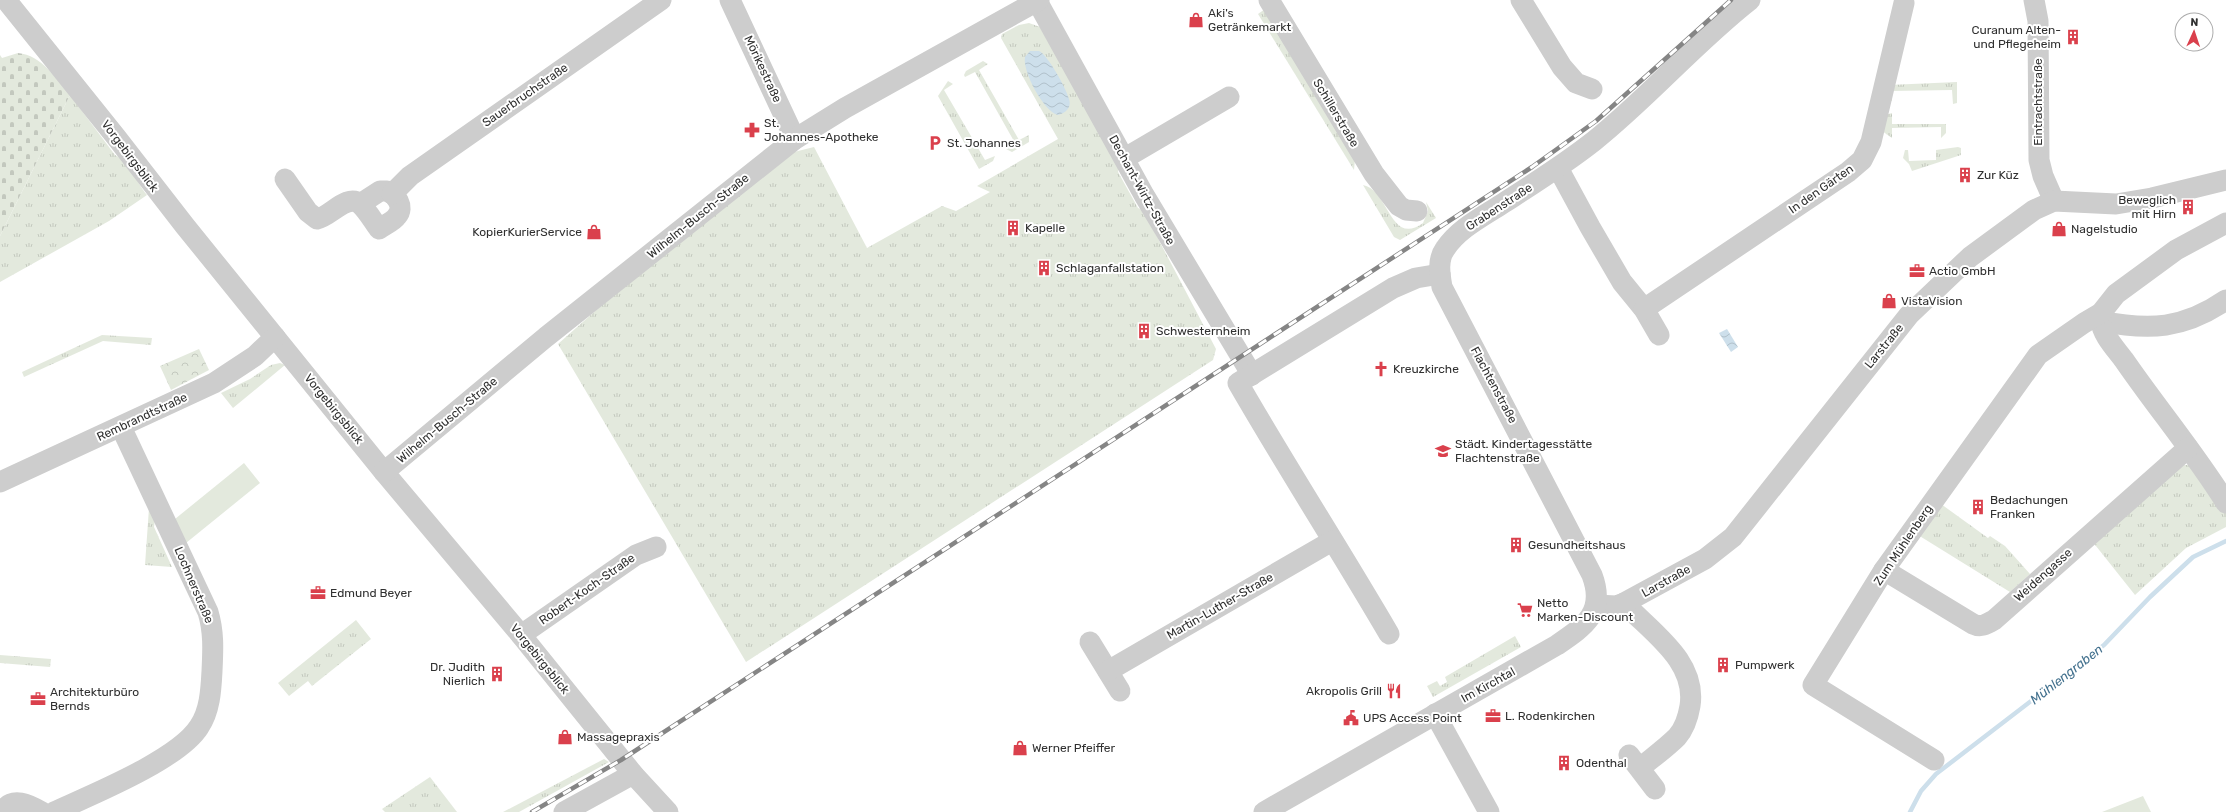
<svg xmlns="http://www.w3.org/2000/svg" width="2226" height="812" viewBox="0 0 2226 812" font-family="Rubik,sans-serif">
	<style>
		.grass { fill: url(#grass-tufts) }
		.cemetery { fill: url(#cemetery-stones) }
		.park { fill: url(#park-crowns) }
		.garden { fill: #e3e9dd }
		.water { fill: url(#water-waves) }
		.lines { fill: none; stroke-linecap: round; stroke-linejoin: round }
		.stream { stroke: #cddfeb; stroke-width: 4.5 }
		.minor { stroke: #cdcdcd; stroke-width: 21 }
		.rail-casing { stroke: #858585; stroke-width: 4.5 }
		.rail { stroke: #fff; stroke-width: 3; stroke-dasharray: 9; stroke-linecap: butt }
		.labels { text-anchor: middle; stroke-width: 4; stroke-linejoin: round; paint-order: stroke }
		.poi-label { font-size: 12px; fill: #303030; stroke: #fff; text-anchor: start }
		.street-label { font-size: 12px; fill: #303030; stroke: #fff }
		.water-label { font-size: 13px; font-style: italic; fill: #43718e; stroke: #fff }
	</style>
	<defs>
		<pattern id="grass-tufts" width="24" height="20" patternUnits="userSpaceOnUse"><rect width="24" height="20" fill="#e3e9dd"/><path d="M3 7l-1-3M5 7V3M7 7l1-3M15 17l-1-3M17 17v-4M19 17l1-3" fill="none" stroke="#c3c8be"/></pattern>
		<pattern id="cemetery-stones" width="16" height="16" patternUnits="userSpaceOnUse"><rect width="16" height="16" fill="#e3e9dd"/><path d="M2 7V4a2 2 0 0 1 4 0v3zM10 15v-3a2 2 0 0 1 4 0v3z" fill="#c3c8be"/></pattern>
		<pattern id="park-crowns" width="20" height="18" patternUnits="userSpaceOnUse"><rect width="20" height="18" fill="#e3e9dd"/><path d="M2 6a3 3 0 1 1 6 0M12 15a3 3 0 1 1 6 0" fill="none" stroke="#c3c8be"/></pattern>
		<pattern id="water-waves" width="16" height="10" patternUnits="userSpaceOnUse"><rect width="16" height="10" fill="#cddfeb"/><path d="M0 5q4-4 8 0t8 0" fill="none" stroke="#b0c0ca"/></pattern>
	</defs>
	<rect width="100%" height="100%" fill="#fff"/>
	<g class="grass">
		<polygon points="1265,9 1355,159 1354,170 1258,14"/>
		<polygon points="1029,23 1040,27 1119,166 1118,172 1138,208 1143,210 1216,349 1213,360 746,662 558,344 620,289 790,153 814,147 867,248 942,206 956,211 990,192 977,186 1058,139 1001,38 1002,34 1019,25"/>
		<polygon points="983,61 988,64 979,70 1019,140 1029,135 1029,142 1012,152 1006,149 1015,143 975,72 965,77 964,75 966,71"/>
		<polygon points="948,81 953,84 944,90 985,160 995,156 993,161 979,169 938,96"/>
		<polygon points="1957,82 1957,103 1953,104 1952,90 1892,91 1892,101 1886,101 1889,85"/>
		<path d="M 70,95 L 115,155 C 130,162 136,182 147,195 L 109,221 L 0,282 L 0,236 Z"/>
		<polygon points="1892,113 1892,124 1946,124 1946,133 1941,138 1941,127 1892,128 1892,138 1882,131 1882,116"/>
		<polygon points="1958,147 1961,148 1961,155 1912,171 1909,164 1903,158 1905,150 1908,150 1909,161 1936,160 1936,150"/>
		<path d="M 1363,185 C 1389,190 1390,247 1423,223 L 1428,211 L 1426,202 L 1436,218 L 1400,240 L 1394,237 Z"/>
		<polygon points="102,335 152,338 151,345 103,341 24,377 22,372"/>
		<polygon points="280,363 285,365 233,408 221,393 250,379 271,365"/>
		<polygon points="2184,465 2190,465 2226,508 2226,527 2186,548 2135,595 2092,541"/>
		<polygon points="1941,504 1988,538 1990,536 2005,546 2030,574 2010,592 1918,535"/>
		<polygon points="149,508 155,520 154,527 172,567 145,565"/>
		<polygon points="356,620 371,639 312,686 308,681 289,696 278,683"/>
		<polygon points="1515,636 1521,647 1433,697 1427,686 1437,681 1440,686 1447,682 1445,677"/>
		<polygon points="0,655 51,659 50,667 0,663"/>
		<polygon points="604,759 609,762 519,812 503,812"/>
		<polygon points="430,777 457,812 385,812 382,809"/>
	</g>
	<path class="cemetery" d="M 18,53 C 42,55 56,79 70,95 L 0,236 L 0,55 L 2,58 Z"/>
	<polygon class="park" points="199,349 209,370 171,390 160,366"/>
	<g class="garden">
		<polygon points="244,463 260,483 186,543 175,519"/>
		<polygon points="2143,796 2151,812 2102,812"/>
	</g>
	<g class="water">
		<path d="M 1030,51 L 1039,51 C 1048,55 1066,88 1069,99 C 1072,107 1066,113 1058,115 C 1044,112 1022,71 1025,57 Z"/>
		<polygon points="1727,329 1738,347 1731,352 1719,333"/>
	</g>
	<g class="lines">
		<polyline class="stream" points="1910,812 1921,791 1936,774 2104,645 2150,597 2193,557 2226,541"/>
		<g class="minor">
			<polyline points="6,0 116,137 185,226 384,472 521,635 633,774 668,812"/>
			<polyline points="730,0 795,139"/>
			<polyline points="1269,0 1374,174 1399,206 1406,210 1417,211"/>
			<polyline points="1521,0 1562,67 1576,83 1592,89"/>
			<polyline points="2034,0 2038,21 2039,160 2043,176 2054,201"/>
			<polyline points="1037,1 1144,195 1252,375"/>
			<polyline points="1125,158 1229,97"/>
			<polyline points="1558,168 1590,227 1622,282 1644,309 1659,335"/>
			<path d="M 285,179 L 308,212 L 317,219 C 330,217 347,193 360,204 C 367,210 373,221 379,229 C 384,225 393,222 397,216 C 405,207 396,194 387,191 L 380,191 L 360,204"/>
			<polyline points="392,194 410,176 661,0"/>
			<polyline points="1644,309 1848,172 1862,160 1871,142 1904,3"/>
			<path d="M 2101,313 L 2101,321 C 2149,331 2184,329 2226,300"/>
			<path d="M 2101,321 C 2102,335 2116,349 2124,360 C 2157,408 2195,453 2226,503"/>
			<polyline points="384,472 546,337 795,139 845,108 1039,0"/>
			<polyline points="0,482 214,383 255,356 275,337"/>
			<path d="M 1884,570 L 1973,624 C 1981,628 1987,624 1994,620 L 2188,448"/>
			<path d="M 1624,603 C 1652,633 1697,661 1690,706 C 1688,718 1685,728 1677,737 C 1666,748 1652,758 1640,768"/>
			<polyline points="1596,605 1616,606 1624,603 1705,559 1733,537 1909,315 1970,257 2034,210 2054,201 2116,204 2152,198 2226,180"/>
			<path d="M 1389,634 C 1340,550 1287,468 1238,383 L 1393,288 L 1416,278 L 1440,274"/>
			<polyline points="521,635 636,555 656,547"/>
			<polyline points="1090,642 1120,691"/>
			<polyline points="1108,671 1332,541"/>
			<polyline points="1435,714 1489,812"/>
			<polyline points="1629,755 1655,789"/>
			<polyline points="1934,760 1813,685 1884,570 2038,355 2084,323 2101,313 2116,294 2176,250 2226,223"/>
			<path d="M 3,812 C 11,795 30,805 42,812"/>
			<path d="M 54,812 C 91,795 178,760 199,727 C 210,711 211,690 212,671 C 213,650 214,632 208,612 L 121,427"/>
			<polyline points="564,812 633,774"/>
			<path d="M 1264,812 L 1557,645 C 1585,626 1606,612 1592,575 L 1442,287 C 1440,275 1437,260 1445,249 C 1458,229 1482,217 1502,204 C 1533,184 1565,164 1594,141 C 1649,97 1695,43 1750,0"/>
		</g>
		<defs>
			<polyline id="rail" points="532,812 621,760 1532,167 1596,121 1731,0"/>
		</defs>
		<use href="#rail" class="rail-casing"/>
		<use href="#rail" class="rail"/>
	</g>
	<defs>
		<symbol id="shop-bare" viewBox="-9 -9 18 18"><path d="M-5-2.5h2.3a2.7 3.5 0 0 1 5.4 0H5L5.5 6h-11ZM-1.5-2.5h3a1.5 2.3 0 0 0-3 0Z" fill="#da404c" stroke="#fff" stroke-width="2.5" paint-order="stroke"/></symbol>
		<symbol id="building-bare" viewBox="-9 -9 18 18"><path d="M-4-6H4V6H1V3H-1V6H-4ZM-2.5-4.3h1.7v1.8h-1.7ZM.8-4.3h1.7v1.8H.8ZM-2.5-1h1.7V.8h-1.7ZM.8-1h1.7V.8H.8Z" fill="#da404c" stroke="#fff" stroke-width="2.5" paint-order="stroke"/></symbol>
		<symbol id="pharmacy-bare" viewBox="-9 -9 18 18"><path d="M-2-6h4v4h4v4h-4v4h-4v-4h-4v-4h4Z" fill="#da404c" stroke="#fff" stroke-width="2.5" paint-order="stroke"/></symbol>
		<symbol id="parking-bare" viewBox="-9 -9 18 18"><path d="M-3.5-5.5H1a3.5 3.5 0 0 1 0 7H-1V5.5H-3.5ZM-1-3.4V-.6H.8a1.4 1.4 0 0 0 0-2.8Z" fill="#da404c" stroke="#fff" stroke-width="2.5" paint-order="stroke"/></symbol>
		<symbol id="office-bare" viewBox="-9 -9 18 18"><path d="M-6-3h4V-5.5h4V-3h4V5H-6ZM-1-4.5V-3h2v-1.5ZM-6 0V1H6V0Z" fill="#da404c" stroke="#fff" stroke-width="2.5" paint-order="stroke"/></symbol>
		<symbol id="church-bare" viewBox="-9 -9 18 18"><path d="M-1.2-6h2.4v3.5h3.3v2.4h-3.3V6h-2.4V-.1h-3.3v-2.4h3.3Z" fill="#da404c" stroke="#fff" stroke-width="2.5" paint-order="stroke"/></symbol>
		<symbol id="school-bare" viewBox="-9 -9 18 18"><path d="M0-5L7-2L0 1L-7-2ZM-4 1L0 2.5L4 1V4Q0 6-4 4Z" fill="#da404c" stroke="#fff" stroke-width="2.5" paint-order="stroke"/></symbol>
		<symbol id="supermarket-bare" viewBox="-9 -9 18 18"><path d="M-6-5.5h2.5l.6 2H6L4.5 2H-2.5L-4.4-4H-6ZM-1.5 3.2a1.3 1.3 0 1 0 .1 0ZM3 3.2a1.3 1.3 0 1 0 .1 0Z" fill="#da404c" stroke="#fff" stroke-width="2.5" paint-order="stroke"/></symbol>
		<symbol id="restaurant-bare" viewBox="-9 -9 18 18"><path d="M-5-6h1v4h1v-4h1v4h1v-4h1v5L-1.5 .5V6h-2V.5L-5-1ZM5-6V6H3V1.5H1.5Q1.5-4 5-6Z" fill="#da404c" stroke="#fff" stroke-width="2.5" paint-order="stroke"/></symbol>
		<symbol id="civic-bare" viewBox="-9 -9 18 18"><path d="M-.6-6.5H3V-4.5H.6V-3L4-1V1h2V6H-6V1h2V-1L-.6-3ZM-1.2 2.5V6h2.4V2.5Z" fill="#da404c" stroke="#fff" stroke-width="2.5" paint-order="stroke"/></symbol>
	</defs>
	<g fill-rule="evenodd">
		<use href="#shop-bare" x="1185" y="9" width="22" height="22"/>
		<use href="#building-bare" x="2062" y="26" width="22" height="22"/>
		<use href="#pharmacy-bare" x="741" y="119" width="22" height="22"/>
		<use href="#parking-bare" x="924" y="132" width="22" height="22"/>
		<use href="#building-bare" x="1954" y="164" width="22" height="22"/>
		<use href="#building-bare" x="2177" y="196" width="22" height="22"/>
		<use href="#building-bare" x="1002" y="217" width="22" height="22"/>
		<use href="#shop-bare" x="2048" y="218" width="22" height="22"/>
		<use href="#shop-bare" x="583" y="221" width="22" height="22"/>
		<use href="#building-bare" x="1033" y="257" width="22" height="22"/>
		<use href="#office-bare" x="1906" y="260" width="22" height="22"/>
		<use href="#shop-bare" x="1878" y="290" width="22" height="22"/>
		<use href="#building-bare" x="1133" y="320" width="22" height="22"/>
		<use href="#church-bare" x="1370" y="358" width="22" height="22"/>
		<use href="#school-bare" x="1432" y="440" width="22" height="22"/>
		<use href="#building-bare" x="1967" y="496" width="22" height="22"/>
		<use href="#building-bare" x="1505" y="534" width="22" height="22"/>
		<use href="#office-bare" x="307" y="582" width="22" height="22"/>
		<use href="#supermarket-bare" x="1514" y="599" width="22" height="22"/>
		<use href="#building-bare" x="1712" y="654" width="22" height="22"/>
		<use href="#building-bare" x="486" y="663" width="22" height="22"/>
		<use href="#restaurant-bare" x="1383" y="680" width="22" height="22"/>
		<use href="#office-bare" x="27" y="688" width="22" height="22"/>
		<use href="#office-bare" x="1482" y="705" width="22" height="22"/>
		<use href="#civic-bare" x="1340" y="707" width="22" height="22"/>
		<use href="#shop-bare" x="554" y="726" width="22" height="22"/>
		<use href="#shop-bare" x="1009" y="737" width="22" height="22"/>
		<use href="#building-bare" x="1553" y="752" width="22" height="22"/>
	</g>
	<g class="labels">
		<g class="poi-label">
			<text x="1208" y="17">Aki's<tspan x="1208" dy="14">Getränkemarkt</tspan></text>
			<text x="2061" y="34" text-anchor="end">Curanum Alten-<tspan x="2061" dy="14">und Pflegeheim</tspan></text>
			<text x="764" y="127">St.<tspan x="764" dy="14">Johannes-Apotheke</tspan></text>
			<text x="947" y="147">St. Johannes</text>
			<text x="1977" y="179">Zur Küz</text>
			<text x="2176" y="204" text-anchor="end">Beweglich<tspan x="2176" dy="14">mit Hirn</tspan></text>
			<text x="1025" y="232">Kapelle</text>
			<text x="2071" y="233">Nagelstudio</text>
			<text x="582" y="236" text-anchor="end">KopierKurierService</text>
			<text x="1056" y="272">Schlaganfallstation</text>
			<text x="1929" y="275">Actio GmbH</text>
			<text x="1901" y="305">VistaVision</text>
			<text x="1156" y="335">Schwesternheim</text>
			<text x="1393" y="373">Kreuzkirche</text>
			<text x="1455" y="448">Städt. Kindertagesstätte<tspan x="1455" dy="14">Flachtenstraße</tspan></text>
			<text x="1990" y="504">Bedachungen<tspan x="1990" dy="14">Franken</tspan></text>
			<text x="1528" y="549">Gesundheitshaus</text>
			<text x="330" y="597">Edmund Beyer</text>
			<text x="1537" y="607">Netto<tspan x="1537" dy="14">Marken-Discount</tspan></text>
			<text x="1735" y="669">Pumpwerk</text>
			<text x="485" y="671" text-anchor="end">Dr. Judith<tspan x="485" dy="14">Nierlich</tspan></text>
			<text x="1382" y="695" text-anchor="end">Akropolis Grill</text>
			<text x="50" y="696">Architekturbüro<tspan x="50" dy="14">Bernds</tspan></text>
			<text x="1505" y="720">L. Rodenkirchen</text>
			<text x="1363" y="722">UPS Access Point</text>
			<text x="577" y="741">Massagepraxis</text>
			<text x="1032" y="752">Werner Pfeiffer</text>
			<text x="1576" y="767">Odenthal</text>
		</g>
		<g class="street-label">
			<text transform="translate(763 69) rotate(65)" y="4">Mörikestraße</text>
			<text transform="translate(525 95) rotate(-35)" y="4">Sauerbruchstraße</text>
			<text transform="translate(2038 102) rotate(-90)" y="4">Eintrachtstraße</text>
			<text transform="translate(1336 113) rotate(59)" y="4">Schillerstraße</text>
			<text transform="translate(130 156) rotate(53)" y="4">Vorgebirgsblick</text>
			<text transform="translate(1821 189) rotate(-35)" y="4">In den Gärten</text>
			<text transform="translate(1142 190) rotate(61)" y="4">Dechant-Wirtz-Straße</text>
			<text transform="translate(1499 207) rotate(-33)" y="4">Grabenstraße</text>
			<text transform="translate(698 216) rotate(-39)" y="4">Wilhelm-Busch-Straße</text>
			<text transform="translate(1884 346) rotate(-51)" y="4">Larstraße</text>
			<text transform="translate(1494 385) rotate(62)" y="4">Flachtenstraße</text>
			<text transform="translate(334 409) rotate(51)" y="4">Vorgebirgsblick</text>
			<text transform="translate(142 417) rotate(-25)" y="4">Rembrandtstraße</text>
			<text transform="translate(447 420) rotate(-40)" y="4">Wilhelm-Busch-Straße</text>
			<text transform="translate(1903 545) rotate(-56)" y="4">Zum Mühlenberg</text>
			<text transform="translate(2043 575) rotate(-42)" y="4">Weidengasse</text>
			<text transform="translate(1666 581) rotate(-29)" y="4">Larstraße</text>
			<text transform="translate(194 585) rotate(67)" y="4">Lochnerstraße</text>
			<text transform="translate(587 589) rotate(-35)" y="4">Robert-Koch-Straße</text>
			<text transform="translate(1220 606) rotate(-30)" y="4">Martin-Luther-Straße</text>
			<text transform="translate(540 659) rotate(51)" y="4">Vorgebirgsblick</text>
			<text transform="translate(1488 685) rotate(-29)" y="4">Im Kirchtal</text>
		</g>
		<g class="water-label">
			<text transform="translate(2066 674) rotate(-38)" y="5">Mühlengraben</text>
		</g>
	</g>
	<g transform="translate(2194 32) rotate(3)"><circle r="19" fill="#ffffff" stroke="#acacac"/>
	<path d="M0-3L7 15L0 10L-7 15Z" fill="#da404c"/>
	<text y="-6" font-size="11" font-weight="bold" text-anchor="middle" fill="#303030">N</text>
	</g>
</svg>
